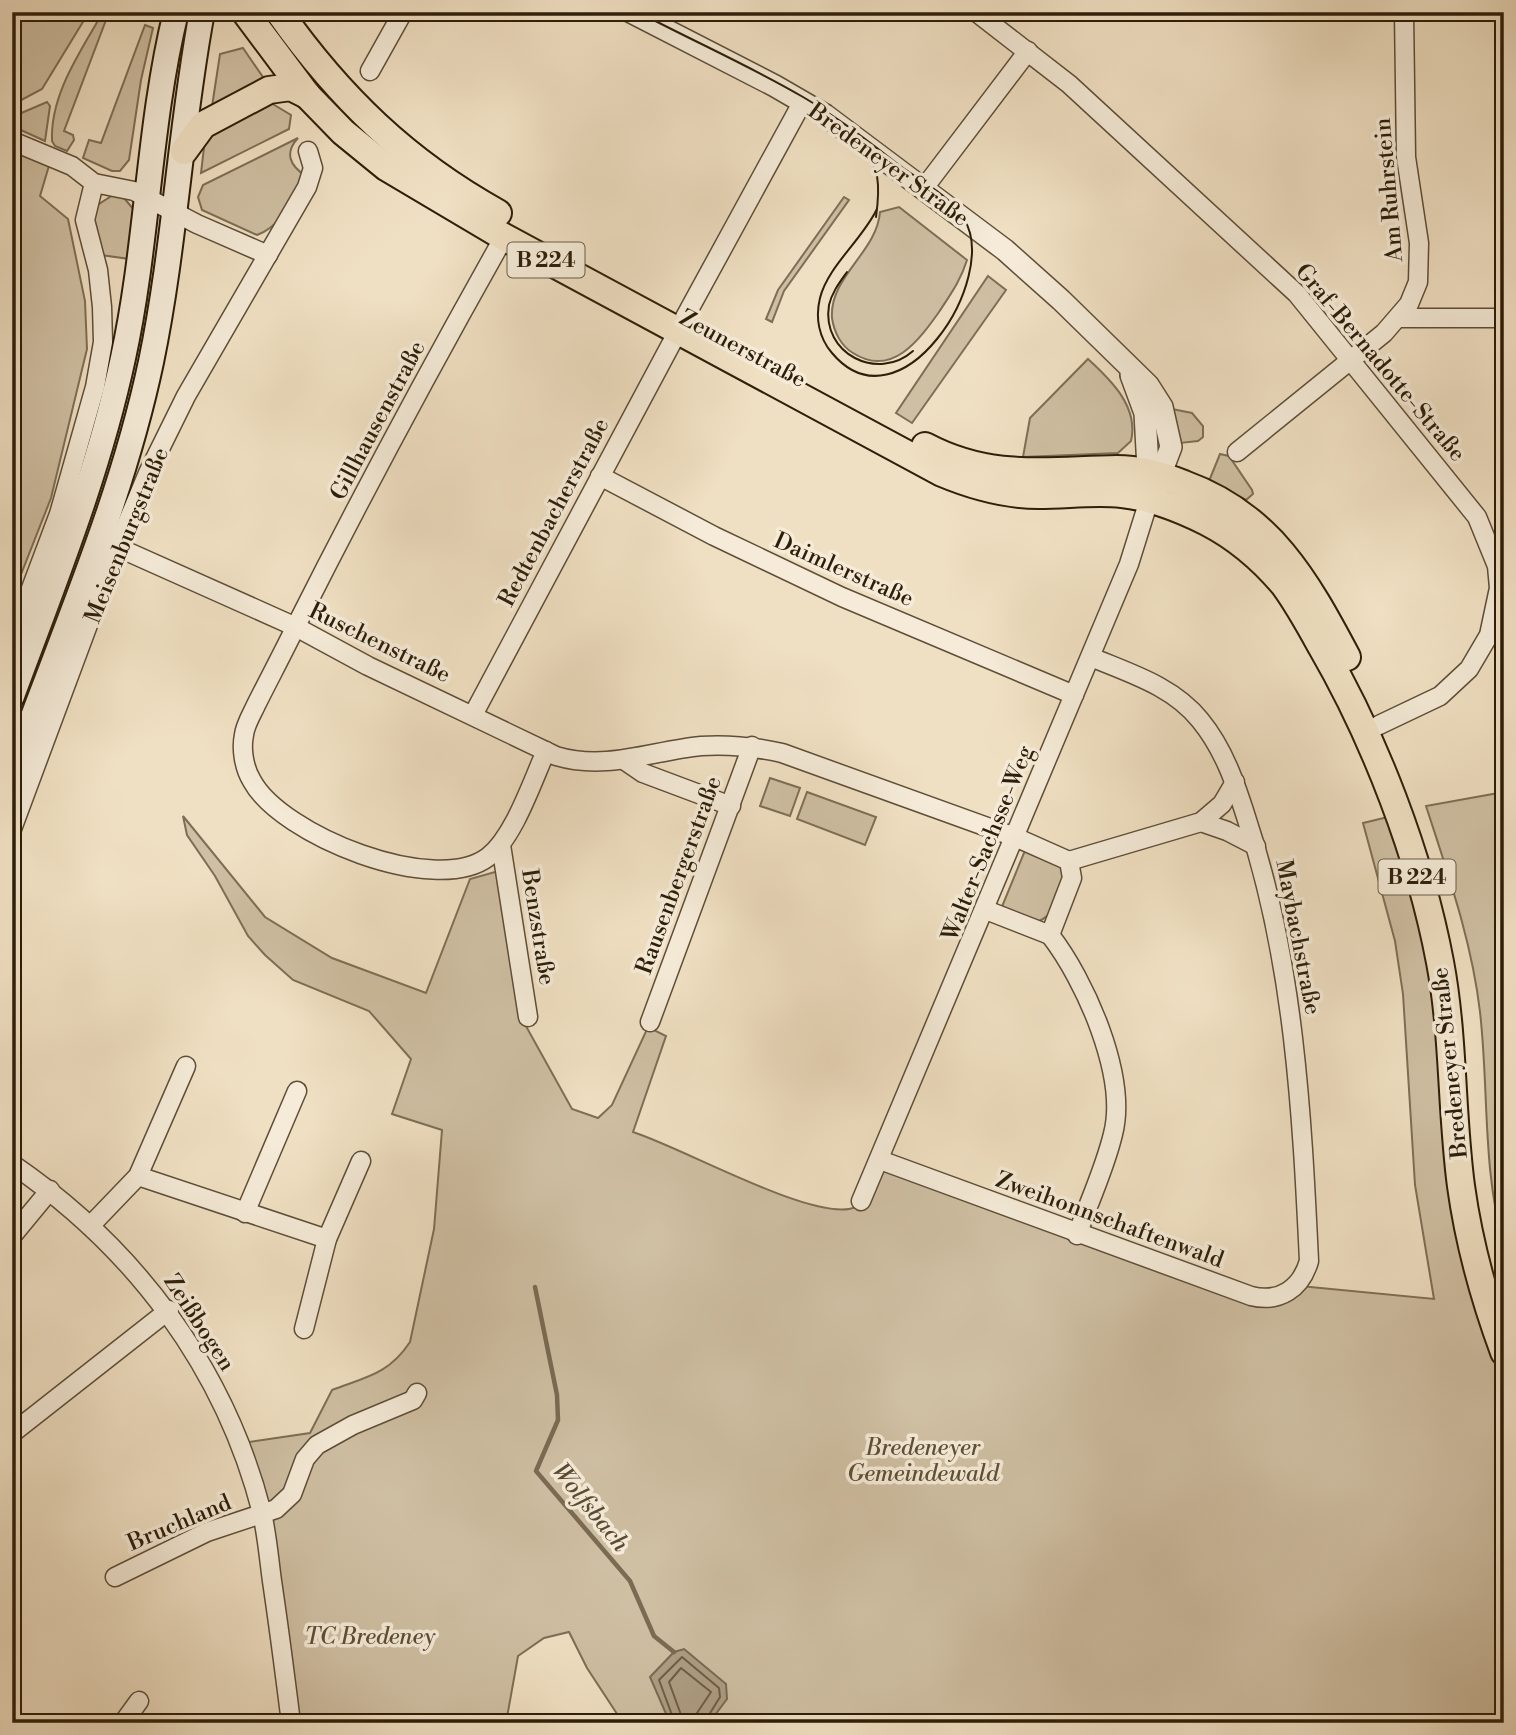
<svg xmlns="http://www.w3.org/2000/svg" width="1516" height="1735" viewBox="0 0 1516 1735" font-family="'Libre Bodoni',serif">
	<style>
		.green { fill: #cfbfa3; stroke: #7e6e56; stroke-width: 2 }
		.water { fill: #ae9e84; stroke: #7a6b53; stroke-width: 2 }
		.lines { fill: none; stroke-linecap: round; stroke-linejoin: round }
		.shore { stroke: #6e5e46; stroke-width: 2 }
		.stream { stroke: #7a6b53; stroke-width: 4.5 }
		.minor-casing { stroke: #5e4e38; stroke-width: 21 }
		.tertiary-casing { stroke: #5e4e38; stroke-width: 24 }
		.secondary-casing { stroke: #2d1e09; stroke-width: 28 }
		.primary-casing { stroke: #2d1e09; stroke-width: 30 }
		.minor { stroke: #f5ebd8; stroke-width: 18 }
		.tertiary { stroke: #f5ebd8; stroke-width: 21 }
		.secondary { stroke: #f5ebd8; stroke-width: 24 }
		.primary { stroke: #f0e0c3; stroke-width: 26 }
		.tram { stroke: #2d1e09; stroke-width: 2 }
		.labels { text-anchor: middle; stroke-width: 7; stroke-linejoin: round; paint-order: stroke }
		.shield { fill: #f5ebd8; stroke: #695c47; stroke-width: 2 }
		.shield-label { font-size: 21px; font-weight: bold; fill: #2d1e09 }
		.street-label { font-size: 23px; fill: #2d1e09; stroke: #f5ebd8 }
		.park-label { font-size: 23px; font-style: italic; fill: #5e4e37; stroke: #f5ebd8 }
		.water-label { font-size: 24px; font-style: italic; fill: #5a4b34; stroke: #f5ebd8 }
	</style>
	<rect width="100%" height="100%" fill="#f0e0c3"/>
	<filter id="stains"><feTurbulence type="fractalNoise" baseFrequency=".00286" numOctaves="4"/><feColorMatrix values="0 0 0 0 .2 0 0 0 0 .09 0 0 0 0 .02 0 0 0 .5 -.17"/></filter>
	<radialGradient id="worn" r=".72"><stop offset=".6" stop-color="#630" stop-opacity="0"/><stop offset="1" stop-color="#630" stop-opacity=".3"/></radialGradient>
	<g class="green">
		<polygon points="12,12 89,12 42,89 12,105"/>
		<path d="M 103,12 L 109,12 L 64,131 L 73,135 L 74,140 L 67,151 L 55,146 L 52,141 C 50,94 81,51 103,12 Z"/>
		<polygon points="145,25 153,28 141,80 129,160 120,171 112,171 83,158 89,140 101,143"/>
		<polygon points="243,48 267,83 211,113 220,54"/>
		<polygon points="47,102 50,106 45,141 12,126 12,117"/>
		<polygon points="271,103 291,115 289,129 201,173 205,139 223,123"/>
		<path d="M 298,138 C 284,153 290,166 306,176 C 293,199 283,225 257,235 L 202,210 L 198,197 L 203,185 Z"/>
		<polygon points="12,142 51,159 40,196 68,219 85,301 87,349 51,498 18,582 12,580"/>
		<polygon points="113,195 124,198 135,211 130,259 101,255 92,222 96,206"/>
		<polygon points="844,197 849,200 784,291 772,322 766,319 778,290"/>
		<path d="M 899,207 L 967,260 C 961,280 950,295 939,312 C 919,340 892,378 853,353 C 841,346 834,332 832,318 C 829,277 877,252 880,212 Z"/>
		<polygon points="988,276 1006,290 912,423 896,413"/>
		<path d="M 1088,359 C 1111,380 1139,407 1131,441 L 1118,453 L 1023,457 L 1030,418 Z"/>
		<polygon points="1172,409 1192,413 1203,426 1203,437 1198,441 1180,443"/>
		<polygon points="1220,454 1229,456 1252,490 1253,494 1246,500 1209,481"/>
		<polygon points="770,778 800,788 790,816 760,806"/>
		<polygon points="807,792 876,817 865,845 797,819"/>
		<path d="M 1504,792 L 1504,1246 C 1482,1169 1489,1090 1480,1012 C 1472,942 1448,874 1426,806 Z"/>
		<path d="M 183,816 L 265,917 L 332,958 L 426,993 L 470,879 L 502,870 L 522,1019 L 572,1109 L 598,1118 L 612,1105 L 648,1027 L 666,1036 L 633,1132 C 685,1149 803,1216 849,1209 C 866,1207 875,1176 882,1162 L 1249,1298 L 1300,1286 L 1434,1299 L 1415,1185 L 1403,994 L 1395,941 L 1363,823 L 1388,817 L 1425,933 L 1493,1356 L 1504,1375 L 1504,1723 L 623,1723 L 587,1668 L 569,1632 L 544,1638 L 518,1656 L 506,1723 L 293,1723 L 242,1443 L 310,1433 L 332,1390 C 366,1377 389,1374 410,1342 L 434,1229 L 442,1130 L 392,1114 L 411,1059 L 369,1011 L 293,980 L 265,955 L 248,936 L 215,876 L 187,835 Z"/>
		<path d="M 1026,848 C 1037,853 1059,858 1063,871 C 1068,887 1051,924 1032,922 C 1022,920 1010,913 1001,909 Z"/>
	</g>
	<polygon class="water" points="684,1649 726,1684 727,1699 709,1723 670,1723 650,1677 674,1652"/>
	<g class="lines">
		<g class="shore">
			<polyline points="675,1723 659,1680 682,1657 719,1688 720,1697 704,1723"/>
			<polyline points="684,1723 669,1682 681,1668 711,1692 697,1713 695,1723"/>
		</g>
		<polyline class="stream" points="535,1287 557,1395 558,1420 536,1471 630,1581 654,1636 674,1652"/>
		<defs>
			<g id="minor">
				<polyline points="976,12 1069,84 1297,294 1477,517 1497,566 1499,588 1489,635 1469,669 1440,696 1379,725"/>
				<polyline points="370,71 403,12"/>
				<polyline points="12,141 72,166 94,183 134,191 197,224 268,255"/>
				<polyline points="924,188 1028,51"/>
				<path d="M 504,237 C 433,363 364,491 299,620 C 285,649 270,677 256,705 C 252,714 245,725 244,735 C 241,749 244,768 252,781 C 281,835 435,897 488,857 C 514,837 532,782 546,751"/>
				<polyline points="685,317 803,101"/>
				<polyline points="1399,318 1504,318"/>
				<polyline points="1237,452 1384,333 1409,304 1418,282 1419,243 1406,157 1404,12"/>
				<polyline points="600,476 714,536 842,597 1074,695"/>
				<path d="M 117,547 L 296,627 L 368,666 L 556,756 C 606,771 651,751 701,746 C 728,744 755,747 782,753 L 1015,837 L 1069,861 L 1072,878 L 1050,935 L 986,910"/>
				<polyline points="12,639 59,514 95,387 103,342 102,307 98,270 85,220 94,183"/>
				<polyline points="473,715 677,333"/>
				<polyline points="624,760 643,773 731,806"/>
				<polyline points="1201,822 1227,831 1256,846"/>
				<polyline points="12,829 117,547 148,473 186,396 307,187 313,168 308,151"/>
				<polyline points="501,845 528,1017"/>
				<polyline points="1069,861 1201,822 1222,804 1235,782"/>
				<path d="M 1050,935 C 1085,980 1128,1076 1113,1134 C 1105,1168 1089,1202 1077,1235"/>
				<polyline points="650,1022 752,746"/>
				<path d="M 880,1160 L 1251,1296 C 1279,1303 1301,1289 1309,1261 C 1302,1113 1294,962 1247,820 C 1236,785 1224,749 1200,720 C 1173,686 1129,673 1091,657"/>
				<path d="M 12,1164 C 135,1248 225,1368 262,1513 C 267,1535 269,1559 272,1581 C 279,1628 285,1675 291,1723"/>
				<polyline points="138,1176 327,1239"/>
				<polyline points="861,1201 1129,564 1149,500"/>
				<polyline points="245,1213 297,1091"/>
				<polyline points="90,1226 138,1176 186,1066"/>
				<polyline points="12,1236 50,1190"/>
				<polyline points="304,1329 327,1239 361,1161"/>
				<polyline points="15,1431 169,1310"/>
				<polyline points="115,1577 207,1532 276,1509 292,1494 305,1459 317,1445 353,1425 413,1400 417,1393"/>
				<polyline points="123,1723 139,1701"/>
			</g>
			<g id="tertiary">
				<polyline points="631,12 775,86 825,115 1005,250 1061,300 1148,385 1162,407 1171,447 1155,489"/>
				<polyline points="1131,375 1145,413 1149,487"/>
			</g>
			<g id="secondary">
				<path d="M 12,696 C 53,585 98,475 123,358 C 148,244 148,126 176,12"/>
				<path d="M 12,773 C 61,637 121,504 151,362 C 175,247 180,128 202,12"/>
			</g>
			<g id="primary">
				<path d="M 245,12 L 307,95 L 343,132 L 386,167 L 504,237 L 942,473 C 973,486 1005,495 1039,495 C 1067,495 1095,491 1122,494 C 1151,497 1181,509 1207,522 C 1236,537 1263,560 1284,585 C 1298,604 1310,626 1321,646 C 1375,739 1420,856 1440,962 C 1454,1036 1451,1111 1461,1186 C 1469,1244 1484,1298 1504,1352"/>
				<path d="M 279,12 C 339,97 406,162 498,213"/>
				<polyline points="184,151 203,125 269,90 291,87 307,95"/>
				<path d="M 925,446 C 991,481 1047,470 1117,469 C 1141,469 1162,475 1184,484 C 1270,515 1306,580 1347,657"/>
			</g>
		</defs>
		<use href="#minor" class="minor-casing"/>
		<use href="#tertiary" class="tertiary-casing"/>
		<use href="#secondary" class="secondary-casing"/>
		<use href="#primary" class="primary-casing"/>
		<use href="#minor" class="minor"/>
		<use href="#tertiary" class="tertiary"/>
		<use href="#secondary" class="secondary"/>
		<use href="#primary" class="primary"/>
		<g class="tram">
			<path d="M 638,12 C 693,41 750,66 803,97 C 839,118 870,143 903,168 C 923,182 951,197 964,219 C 1001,278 900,434 832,353 C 819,338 815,318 820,298 C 828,266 862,240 877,209"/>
			<path d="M 858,143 C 881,164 880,188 876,217"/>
			<path d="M 847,272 C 840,282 832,292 829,305 C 821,354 878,382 913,351"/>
		</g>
	</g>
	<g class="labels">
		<g class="shield">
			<rect x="507.5" y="242.5" width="77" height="35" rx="5"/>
			<rect x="1378.5" y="859.5" width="77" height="35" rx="5"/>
		</g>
		<g class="shield-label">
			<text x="546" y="267">B 224</text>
			<text x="1417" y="884">B 224</text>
		</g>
		<g class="street-label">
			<text transform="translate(889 164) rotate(36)" y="8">Bredeneyer Straße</text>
			<text transform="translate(1388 190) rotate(-95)" y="8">Am Ruhrstein</text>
			<text transform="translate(743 348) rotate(28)" y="8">Zeunerstraße</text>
			<text transform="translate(1381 362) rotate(50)" y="8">Graf-Bernadotte-Straße</text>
			<text transform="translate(377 420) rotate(-62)" y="8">Gillhausenstraße</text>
			<text transform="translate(553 512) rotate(-62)" y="8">Redtenbacherstraße</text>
			<text transform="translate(126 535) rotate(-68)" y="8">Meisenburgstraße</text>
			<text transform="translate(844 569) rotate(24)" y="8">Daimlerstraße</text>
			<text transform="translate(380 642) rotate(26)" y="8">Ruschenstraße</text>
			<text transform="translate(987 843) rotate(-68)" y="8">Walter-Sachsse-Weg</text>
			<text transform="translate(678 875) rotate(-70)" y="8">Rausenbergerstraße</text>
			<text transform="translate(539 927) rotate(81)" y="8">Benzstraße</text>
			<text transform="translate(1299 937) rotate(79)" y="8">Maybachstraße</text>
			<text transform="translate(1449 1063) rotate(-96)" y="8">Bredeneyer Straße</text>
			<text transform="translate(1110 1219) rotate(20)" y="8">Zweihonnschaftenwald</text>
			<text transform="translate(200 1322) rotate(57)" y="8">Zeißbogen</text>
			<text transform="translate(179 1522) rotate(-23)" y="8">Bruchland</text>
		</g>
		<g class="park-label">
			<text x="923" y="1455">Bredeneyer<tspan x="923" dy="26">Gemeindewald</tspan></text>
			<text x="370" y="1644">TC Bredeney</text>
		</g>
		<g class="water-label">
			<text transform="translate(591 1507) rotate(51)" y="8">Wolfsbach</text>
		</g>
	</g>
	<rect width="1516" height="1735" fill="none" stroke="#f0e0c3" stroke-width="42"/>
	<rect x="14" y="14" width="1488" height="1707" fill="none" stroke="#2d1e09" stroke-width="3.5"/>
	<rect x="21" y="21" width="1474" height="1693" fill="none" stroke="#2d1e09" stroke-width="2"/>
	<rect width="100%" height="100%" filter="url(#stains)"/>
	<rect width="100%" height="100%" fill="url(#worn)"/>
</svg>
